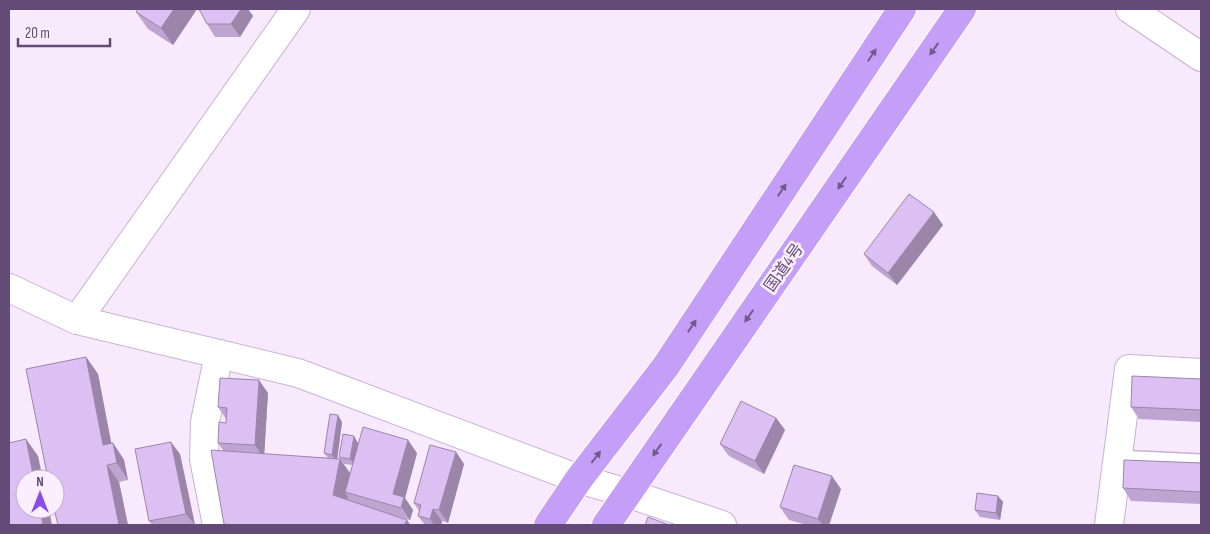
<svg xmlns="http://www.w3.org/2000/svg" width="1210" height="534" viewBox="0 0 1210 534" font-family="'Sofia Sans Condensed','Noto Sans JP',sans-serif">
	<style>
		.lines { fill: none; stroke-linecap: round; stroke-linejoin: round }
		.lane-casing { stroke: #c8b3d4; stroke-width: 18 }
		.street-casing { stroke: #c8b3d4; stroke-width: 30 }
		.secondary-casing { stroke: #cab2d9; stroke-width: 30 }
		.highway-casing { stroke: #fff; stroke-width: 30 }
		.lane { stroke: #fff; stroke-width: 15 }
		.street { stroke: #fff; stroke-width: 28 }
		.secondary { stroke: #fff; stroke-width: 28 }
		.highway { stroke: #c59ff7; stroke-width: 28 }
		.wall { fill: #bea5d1 }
		.shaded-wall { fill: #9b86aa }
		.building { fill: #ddc0f3; stroke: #9b86aa }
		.oneway { fill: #72588b }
		.labels { text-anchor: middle; stroke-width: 5; stroke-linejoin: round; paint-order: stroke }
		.street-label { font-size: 16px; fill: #634b78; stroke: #fbefff }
	</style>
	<rect width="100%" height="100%" fill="#f8e9fd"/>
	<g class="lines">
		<defs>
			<polyline id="lane" points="1117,458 1201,462"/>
			<g id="street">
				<polyline points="1130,9 1201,57"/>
				<polyline points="77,320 296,9"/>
				<polyline points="217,525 204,459 205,422 219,354"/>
				<polyline points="1109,525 1129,369 1201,373"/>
			</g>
			<polyline id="secondary" points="9,288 77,320 298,373 579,479 627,493 722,525"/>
			<g id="highway">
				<polyline points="548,525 579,479 666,366 902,9"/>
				<polyline points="606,525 962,9"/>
			</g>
		</defs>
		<use href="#lane" class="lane-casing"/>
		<use href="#street" class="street-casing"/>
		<use href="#secondary" class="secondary-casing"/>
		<use href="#highway" class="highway-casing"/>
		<use href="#lane" class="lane"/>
		<use href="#street" class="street"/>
		<use href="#secondary" class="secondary"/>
		<use href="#highway" class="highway"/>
	</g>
	<g class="wall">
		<polygon points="197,9 173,45 148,29 136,12"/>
		<polygon points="199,9 248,9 253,16 240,37 215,37 207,24"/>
		<polygon points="943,225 897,285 872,266 864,254"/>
		<polygon points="86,357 98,374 111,444 113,443 124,460 128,480 119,482 128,525 58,525"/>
		<polygon points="1201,379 1201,422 1139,419 1131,407"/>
		<polygon points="268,393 264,454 328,458 324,453 342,422 337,459 340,459 350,473 353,465 344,464 339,457 358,443 358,446 417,453 405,498 413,510 410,520 395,516 407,520 410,525 225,525 224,524 223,450 218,443 226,423 226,419 218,407"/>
		<polygon points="776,418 785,430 764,474 729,456 720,444"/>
		<polygon points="456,452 464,464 448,523 442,521 441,525 425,525 418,516 419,511 414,503"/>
		<polygon points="180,454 195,525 152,525 149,521"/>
		<polygon points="1201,463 1201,504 1131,501 1123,488"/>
		<polygon points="841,489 829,525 807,525 789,520 780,507"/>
		<polygon points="998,496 1003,502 1000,520 980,517 975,510"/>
	</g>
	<g class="shaded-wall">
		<polygon points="174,9 197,9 173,45 161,28"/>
		<polygon points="241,9 248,9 253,16 240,37 231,24"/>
		<polygon points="934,212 943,225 897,285 888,273"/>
		<polygon points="86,357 98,374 115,462 103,445"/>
		<polygon points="259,380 268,393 264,458 255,445"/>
		<polygon points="338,415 342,422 337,461 332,455"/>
		<polygon points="776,418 785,430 764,474 755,461"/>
		<polygon points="354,436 358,443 355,465 350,459"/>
		<polygon points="26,439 38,456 43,479 34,479"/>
		<polygon points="408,440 417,453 405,498 413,510 410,520 393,494"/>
		<polygon points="171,442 180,454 195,525 186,514"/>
		<polygon points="113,443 124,460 128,480 117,463"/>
		<polygon points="456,452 464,464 448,523 439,510"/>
		<polygon points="340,459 352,476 345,492 348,497 345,512 333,495"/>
		<polygon points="107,465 119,482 128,525 119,525"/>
		<polygon points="832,476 841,489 829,525 823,525 818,519"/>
		<polygon points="998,496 1003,502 1000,520 996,513"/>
		<polygon points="40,509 49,509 52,525 43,525"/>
		<polygon points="433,509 442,521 441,525 434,525 430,519"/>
		<polygon points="407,520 410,525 404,525"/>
	</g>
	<g class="building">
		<polygon points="138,9 174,9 161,28 136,12"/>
		<polygon points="199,9 241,9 231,24 207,24"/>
		<polygon points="909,194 934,212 888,273 864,254"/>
		<polygon points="86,357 103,445 113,443 117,463 107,465 119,525 58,525 54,509 55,509 55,479 48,479 26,369"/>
		<polygon points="1132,376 1201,379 1201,410 1131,407"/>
		<polygon points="220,378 259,380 255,445 218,443 219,422 226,423 227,408 218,407"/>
		<polygon points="741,401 776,418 755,461 720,444"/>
		<polygon points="330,414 338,415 332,455 324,453"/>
		<polygon points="363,427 408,440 393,494 404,497 401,508 345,492"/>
		<polygon points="343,434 354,436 350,459 339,457"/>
		<polygon points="26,439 34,479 25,479 25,509 40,509 43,525 9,525 9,443"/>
		<polygon points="171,442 186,514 149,521 135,449"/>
		<polygon points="430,445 456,452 439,510 433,509 430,519 418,516 421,505 414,503"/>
		<polygon points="211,450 340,459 333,495 407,520 404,525 235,525 224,524"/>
		<polygon points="1124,460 1201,463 1201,492 1123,488"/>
		<polygon points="794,465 832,476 818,519 780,507"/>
		<polygon points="977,493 998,496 996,513 975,510"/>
		<polygon points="648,517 669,525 645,525"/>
	</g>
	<defs><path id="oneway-solid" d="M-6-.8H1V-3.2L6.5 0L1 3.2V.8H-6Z" transform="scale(1.25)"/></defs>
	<g class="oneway">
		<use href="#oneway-solid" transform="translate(934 49) rotate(125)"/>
		<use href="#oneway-solid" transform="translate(872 55) rotate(-56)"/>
		<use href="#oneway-solid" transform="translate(842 183) rotate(125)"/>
		<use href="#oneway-solid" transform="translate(782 190) rotate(-56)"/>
		<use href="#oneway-solid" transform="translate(749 316) rotate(125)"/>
		<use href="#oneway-solid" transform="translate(692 326) rotate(-56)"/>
		<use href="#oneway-solid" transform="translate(657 450) rotate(125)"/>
		<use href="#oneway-solid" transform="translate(596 457) rotate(-52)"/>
	</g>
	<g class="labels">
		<g class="street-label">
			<text transform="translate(783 267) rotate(-55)" y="6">国道4号</text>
		</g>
	</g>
	<rect width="1210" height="534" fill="none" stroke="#634b78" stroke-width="20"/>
	<g transform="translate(40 494)"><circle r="24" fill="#fbefff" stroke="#beadc9"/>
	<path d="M0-4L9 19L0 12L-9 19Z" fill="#894de8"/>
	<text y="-8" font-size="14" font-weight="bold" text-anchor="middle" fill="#634b78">N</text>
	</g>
	<path d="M18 38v8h92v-8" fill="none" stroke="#634b78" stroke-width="2.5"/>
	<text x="25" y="38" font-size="15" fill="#634b78" stroke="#fbefff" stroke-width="4" paint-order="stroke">20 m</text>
</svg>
